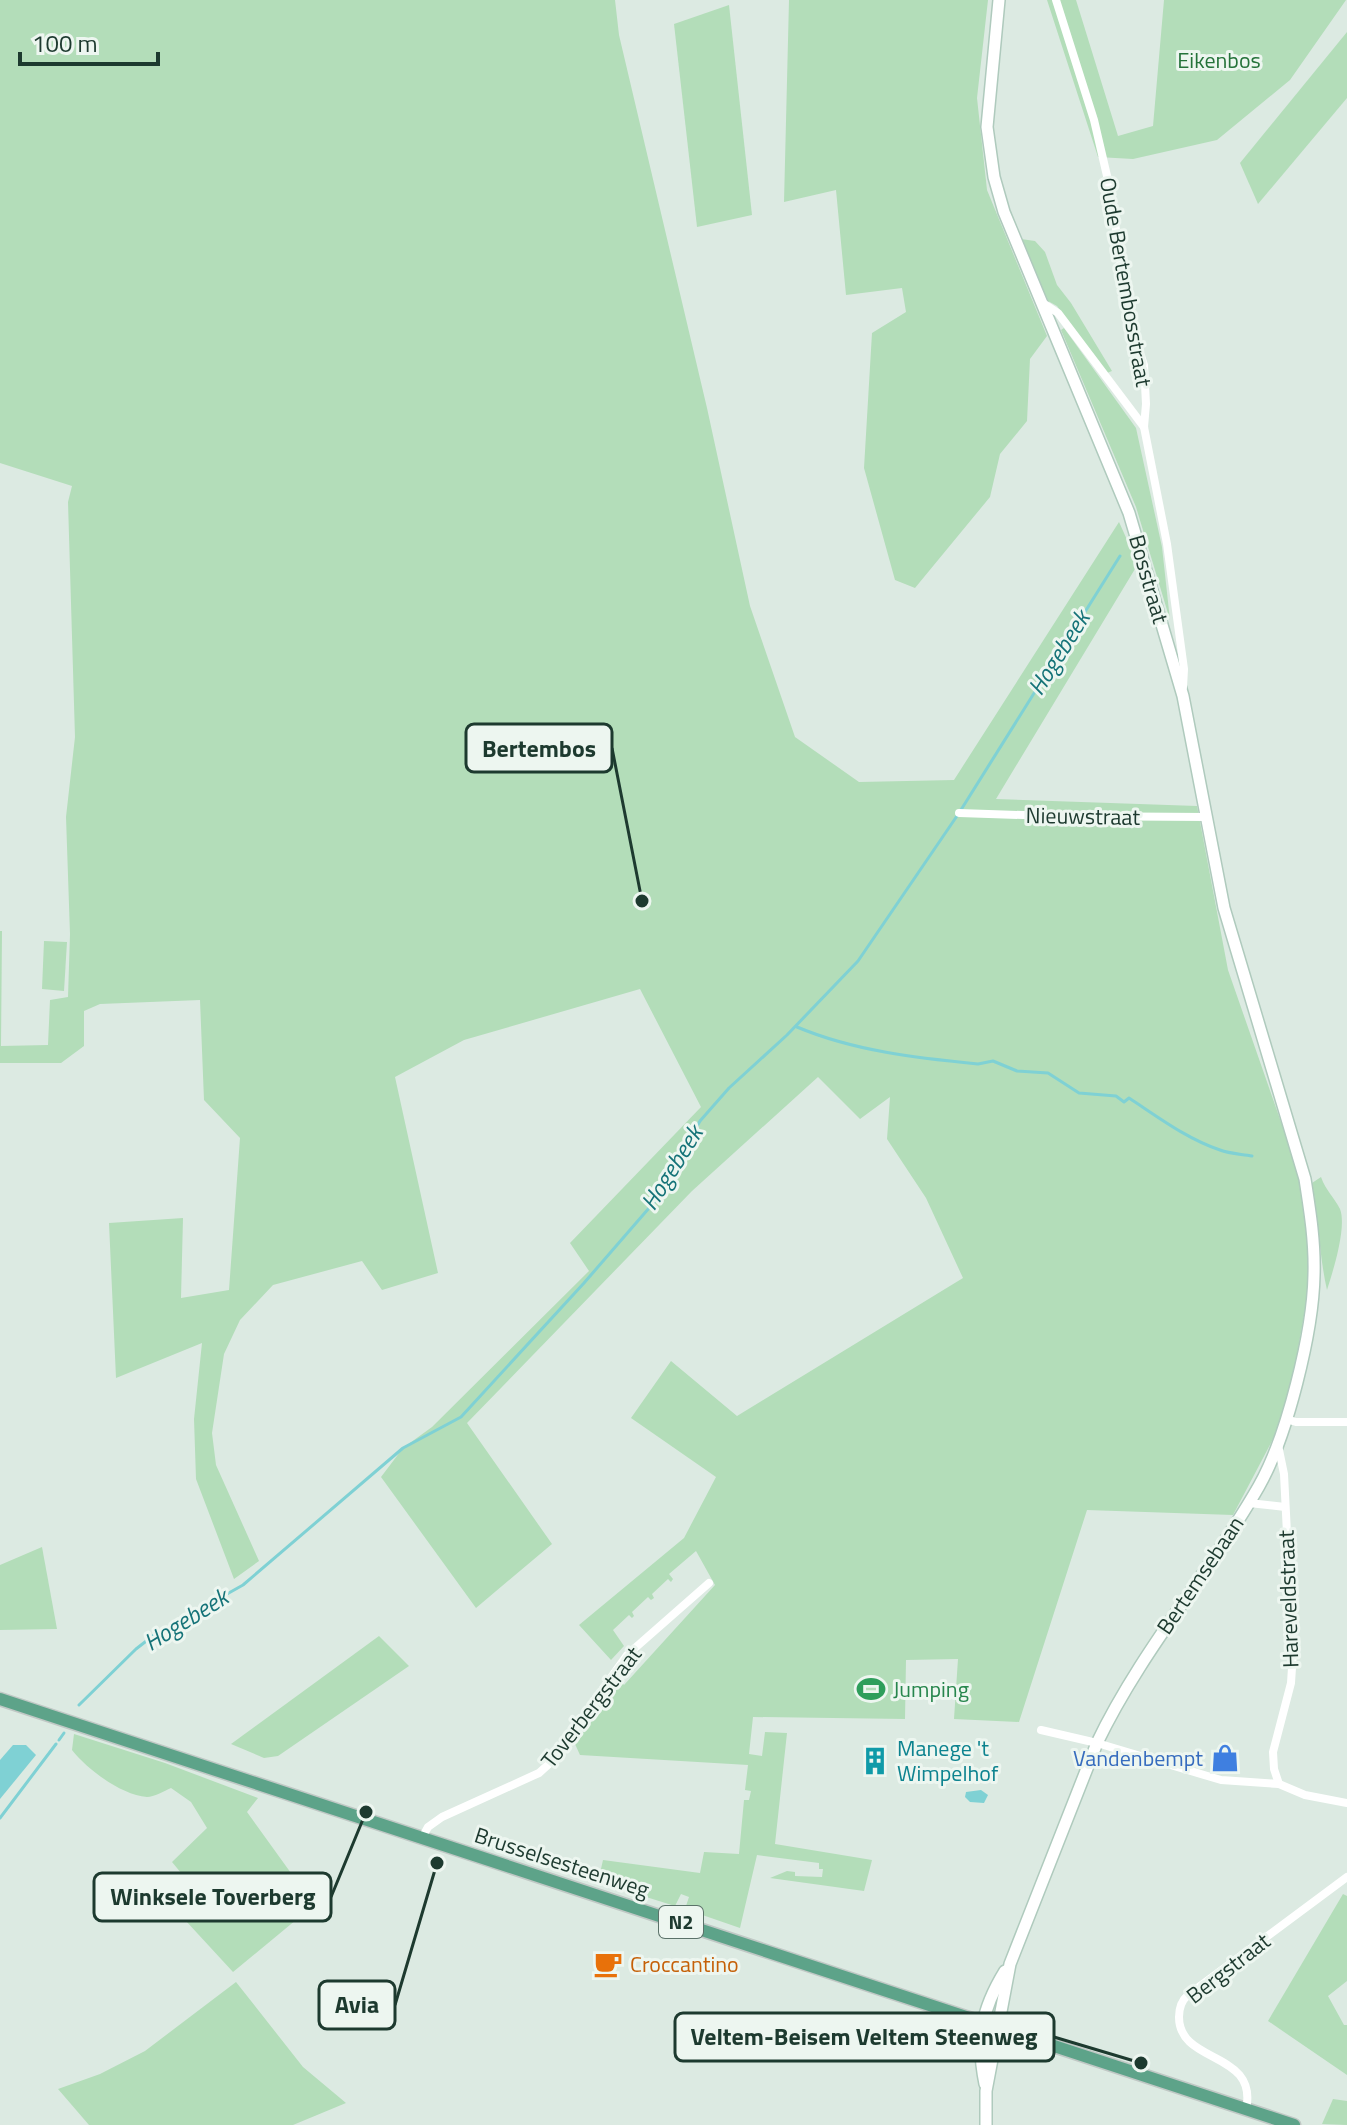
<svg xmlns="http://www.w3.org/2000/svg" width="1347" height="2125" viewBox="0 0 1347 2125" font-family="'Titillium Web',sans-serif">
	<style>
		.green { fill: #b3ddb9 }
		.water { fill: #7fd1d4 }
		.lines { fill: none; stroke-linecap: round; stroke-linejoin: round }
		.stream { stroke: #7fd1d4; stroke-width: 3 }
		.secondary-casing { stroke: #afcabd; stroke-width: 14 }
		.primary-casing { stroke: #c0c8c5; stroke-width: 15 }
		.street { stroke: #fff; stroke-width: 8 }
		.secondary { stroke: #fff; stroke-width: 11 }
		.primary { stroke: #5da389; stroke-width: 12 }
		.labels { text-anchor: middle; stroke-width: 6; stroke-linejoin: round; paint-order: stroke }
		.shield { fill: #edf6f0; stroke: #5b7269; stroke-width: 2 }
		.shield-label { font-size: 20px; font-weight: bold; fill: #1d3a2f }
		.park-label { font-size: 22px; fill: #25733a; stroke: #edf6f0 }
		.street-label { font-size: 22px; fill: #1d3a2f; stroke: #edf6f0 }
		.leisure-label { font-size: 22px; fill: #27864d; stroke: #edf6f0; text-anchor: start }
		.culture-label { font-size: 22px; fill: #0d838f; stroke: #edf6f0; text-anchor: start }
		.shop-label { font-size: 22px; fill: #366cbe; stroke: #edf6f0; text-anchor: end }
		.food-label { font-size: 22px; fill: #c56008; stroke: #edf6f0; text-anchor: start }
		.water-label { font-size: 24px; font-style: italic; fill: #157378; stroke: #edf6f0 }
		.leader { fill: none; stroke: #1d3a2f; stroke-width: 3 }
		.callout-dot { fill: #1d3a2f; stroke: #edf6f0; stroke-width: 3 }
		.callout { fill: #edf6f0; stroke: #1d3a2f; stroke-width: 3 }
		.callout-label { font-size: 24px; text-anchor: middle; font-weight: bold; fill: #1d3a2f }
	</style>
	<rect width="100%" height="100%" fill="#dceae2"/>
	<g class="green">
		<polygon points="0,0 615,0 619,35 707,408 750,606 795,737 859,782 954,780 1119,522 1138,564 996,799 1197,806 1228,970 1297,1168 1307,1237 1309,1273 1305,1310 1291,1388 1273,1439 1233,1515 1087,1510 1019,1722 954,1719 958,1659 906,1660 905,1719 753,1717 749,1754 762,1756 765,1732 787,1733 775,1844 872,1860 864,1891 770,1878 787,1871 795,1872 795,1876 822,1877 823,1869 819,1869 819,1863 757,1855 740,1928 685,1909 689,1897 681,1894 675,1906 598,1882 603,1860 700,1873 704,1852 739,1854 744,1800 749,1800 751,1791 745,1790 748,1765 580,1755 575,1744 602,1702 608,1706 613,1704 608,1693 618,1678 624,1685 715,1585 696,1551 669,1574 673,1579 671,1582 668,1579 652,1594 654,1598 651,1600 648,1597 632,1612 634,1616 632,1618 629,1615 613,1630 624,1646 611,1660 579,1625 684,1538 716,1477 631,1418 671,1361 737,1416 963,1278 926,1198 887,1139 890,1097 860,1119 818,1077 692,1191 467,1423 552,1544 476,1608 381,1477 403,1448 432,1427 589,1271 570,1243 701,1107 640,989 464,1040 395,1077 438,1273 382,1290 362,1261 273,1285 240,1320 224,1354 212,1433 216,1465 259,1561 234,1579 196,1479 194,1419 202,1343 116,1378 109,1223 183,1218 181,1298 229,1290 240,1138 204,1100 200,1000 100,1004 84,1011 84,1046 61,1063 0,1063 0,931 2,931 1,1046 48,1045 50,1000 68,997 70,934 66,817 75,737 68,502 72,486 0,463"/>
		<polygon points="789,0 988,0 977,98 987,190 1047,336 1030,359 1027,421 1000,454 990,497 915,588 895,580 864,468 872,333 906,312 902,288 846,295 836,190 784,202"/>
		<polygon points="1047,0 1076,0 1118,136 1153,126 1164,0 1346,0 1290,80 1217,140 1133,159 1098,157"/>
		<polygon points="729,5 752,215 697,227 674,24"/>
		<polygon points="1347,32 1347,98 1258,204 1240,163"/>
		<polygon points="1021,239 1035,241 1045,252 1057,285 1071,303 1112,371 1107,373 1057,306 1048,301"/>
		<polygon points="1064,328 1136,428 1162,547 1170,620 1136,507 1061,330"/>
		<polygon points="44,941 67,942 64,991 42,989"/>
		<path d="M 1321,1177 C 1326,1191 1334,1197 1340,1209 C 1347,1227 1333,1271 1327,1290 C 1319,1255 1319,1219 1312,1183 Z"/>
		<polygon points="42,1547 57,1629 0,1630 0,1565"/>
		<polygon points="379,1636 409,1666 278,1756 264,1758 231,1744"/>
		<path d="M 74,1734 L 165,1763 L 258,1798 L 247,1812 L 314,1905 L 233,1972 L 174,1908 L 196,1891 L 172,1862 L 207,1828 L 191,1802 L 171,1788 C 164,1791 154,1797 147,1797 C 121,1795 87,1769 72,1750 Z"/>
		<polygon points="1343,1894 1347,1896 1347,1981 1328,1996 1344,2025 1347,2025 1347,2075 1268,2021"/>
		<polygon points="236,1982 303,2067 346,2103 293,2125 89,2125 58,2089 100,2074 145,2051"/>
		<polygon points="1333,2099 1347,2101 1347,2125 1322,2124"/>
	</g>
	<g class="water">
		<polygon points="13,1745 26,1745 36,1755 0,1799 0,1760"/>
		<polygon points="981,1790 988,1795 984,1803 970,1802 965,1797 966,1792"/>
	</g>
	<g class="lines">
		<g class="stream">
			<path d="M 797,1027 C 854,1051 917,1058 978,1064 L 993,1061 L 1017,1071 L 1048,1073 L 1079,1093 L 1116,1096 L 1124,1102 L 1129,1098 C 1158,1117 1187,1139 1220,1150 C 1230,1154 1242,1154 1252,1156"/>
			<polyline points="79,1705 136,1649 154,1635 243,1585 403,1448 461,1417 584,1283 656,1200 669,1164 687,1144 700,1121 729,1088 787,1035 858,961 959,813 1120,556"/>
			<polyline points="59,1740 64,1733"/>
			<polyline points="0,1818 56,1744"/>
		</g>
		<defs>
			<g id="secondary">
				<path d="M 985,2084 C 976,2039 981,2010 1005,1971"/>
				<path d="M 986,2125 L 986,2091 L 1010,1964 L 1097,1743 C 1141,1651 1209,1574 1259,1486 C 1287,1437 1313,1332 1314,1275 C 1315,1242 1310,1211 1305,1179 L 1224,908 L 1183,696 L 1129,513 L 1004,212 L 994,177 L 987,127 L 999,0"/>
			</g>
			<polyline id="primary" points="0,1699 1294,2125"/>
		</defs>
		<use href="#secondary" class="secondary-casing"/>
		<use href="#primary" class="primary-casing"/>
		<g class="street">
			<polyline points="1056,0 1094,120 1111,193 1128,318 1144,365 1146,404 1144,427 1167,544 1184,669 1183,687"/>
			<polyline points="1043,303 1058,313 1144,427"/>
			<polyline points="959,813 1053,816 1207,817"/>
			<polyline points="1286,1419 1296,1422 1347,1422"/>
			<polyline points="1278,1445 1284,1474 1293,1652 1291,1683 1273,1752 1274,1769 1279,1784"/>
			<polyline points="1249,1503 1285,1507"/>
			<polyline points="1041,1730 1097,1743 1221,1780 1279,1784 1305,1795 1347,1803"/>
			<polyline points="422,1838 428,1827 442,1817 539,1773 550,1763 627,1655 709,1583"/>
			<path d="M 1246,2110 C 1259,2050 1179,2065 1179,2017 C 1179,2008 1181,2001 1188,1995 L 1347,1877"/>
		</g>
		<use href="#secondary" class="secondary"/>
		<use href="#primary" class="primary"/>
	</g>
	<defs>
		<symbol id="stadium-bare" viewBox="-9 -9 18 18"><path d="M0-5a6.5 5 0 1 0 0 10a6.5 5 0 1 0 0-10ZM-3.5-1.8h7v3.6h-7Z" fill="#2e9e5b" stroke="#edf6f0" stroke-width="2.5" paint-order="stroke"/></symbol>
		<symbol id="shop-bare" viewBox="-9 -9 18 18"><path d="M-5-2.5h2.3a2.7 3.5 0 0 1 5.4 0H5L5.5 6h-11ZM-1.5-2.5h3a1.5 2.3 0 0 0-3 0Z" fill="#3f7fe0" stroke="#edf6f0" stroke-width="2.5" paint-order="stroke"/></symbol>
		<symbol id="building-bare" viewBox="-9 -9 18 18"><path d="M-4-6H4V6H1V3H-1V6H-4ZM-2.5-4.3h1.7v1.8h-1.7ZM.8-4.3h1.7v1.8H.8ZM-2.5-1h1.7V.8h-1.7ZM.8-1h1.7V.8H.8Z" fill="#0f9aa8" stroke="#edf6f0" stroke-width="2.5" paint-order="stroke"/></symbol>
		<symbol id="cafe-bare" viewBox="-9 -9 18 18"><path d="M-5.5-4.5H6V0H3Q3 3.5 0 3.5H-2.5Q-5.5 3.5-5.5 0ZM3-3.2v2h1.7v-2ZM-6 4.5H4V6H-6Z" fill="#e8710a" stroke="#edf6f0" stroke-width="2.5" paint-order="stroke"/></symbol>
	</defs>
	<g fill-rule="evenodd">
		<use href="#stadium-bare" x="851" y="1669" width="40" height="40"/>
		<use href="#shop-bare" x="1205" y="1738" width="40" height="40"/>
		<use href="#building-bare" x="855" y="1741" width="40" height="40"/>
		<use href="#cafe-bare" x="588" y="1944" width="40" height="40"/>
	</g>
	<g class="labels">
		<rect class="shield" x="659" y="1906" width="44" height="32" rx="6"/>
		<g class="shield-label">
			<text x="681" y="1929">N2</text>
		</g>
		<g class="park-label">
			<text x="1219" y="68">Eikenbos</text>
		</g>
		<g class="street-label">
			<text transform="translate(1126 282) rotate(80)" y="8">Oude Bertembosstraat</text>
			<text transform="translate(1149 579) rotate(74)" y="8">Bosstraat</text>
			<text transform="translate(1083 816) rotate(1)" y="8">Nieuwstraat</text>
			<text transform="translate(1200 1575) rotate(-56)" y="8">Bertemsebaan</text>
			<text transform="translate(1288 1599) rotate(-92)" y="8">Hareveldstraat</text>
			<text transform="translate(591 1707) rotate(-52)" y="8">Toverbergstraat</text>
			<text transform="translate(562 1862) rotate(18)" y="8">Brusselsesteenweg</text>
			<text transform="translate(1228 1968) rotate(-38)" y="8">Bergstraat</text>
		</g>
		<g class="leisure-label">
			<text x="893" y="1697">Jumping</text>
		</g>
		<g class="culture-label">
			<text x="897" y="1756">Manege 't<tspan x="897" dy="25">Wimpelhof</tspan></text>
		</g>
		<g class="shop-label">
			<text x="1203" y="1766">Vandenbempt</text>
		</g>
		<g class="food-label">
			<text x="630" y="1972">Croccantino</text>
		</g>
		<g class="water-label">
			<text transform="translate(1059 653) rotate(-58)" y="8">Hogebeek</text>
			<text transform="translate(672 1168) rotate(-58)" y="8">Hogebeek</text>
			<text transform="translate(186 1620) rotate(-32)" y="8">Hogebeek</text>
		</g>
	</g>
	<path class="leader" d="M642 901L612 748M366 1812L331 1897M437 1863L395 2005M1141 2063L1054 2037"/>
	<g class="callout-dot">
		<circle cx="642" cy="901" r="8"/>
		<circle cx="366" cy="1812" r="8"/>
		<circle cx="437" cy="1863" r="8"/>
		<circle cx="1141" cy="2063" r="8"/>
	</g>
	<g class="callout">
		<rect x="466" y="724" width="146" height="48" rx="8"/>
		<rect x="94" y="1873" width="237" height="48" rx="8"/>
		<rect x="319" y="1981" width="76" height="48" rx="8"/>
		<rect x="675" y="2013" width="379" height="48" rx="8"/>
	</g>
	<g class="callout-label">
		<text x="539" y="757">Bertembos</text>
		<text x="213" y="1905">Winksele Toverberg</text>
		<text x="357" y="2013">Avia</text>
		<text x="864" y="2045">Veltem-Beisem Veltem Steenweg</text>
	</g>
	<path d="M20 52v12h138v-12" fill="none" stroke="#1d3a2f" stroke-width="4"/>
	<text x="32" y="52" font-size="24" fill="#1d3a2f" stroke="#edf6f0" stroke-width="6" paint-order="stroke">100 m</text>
</svg>
